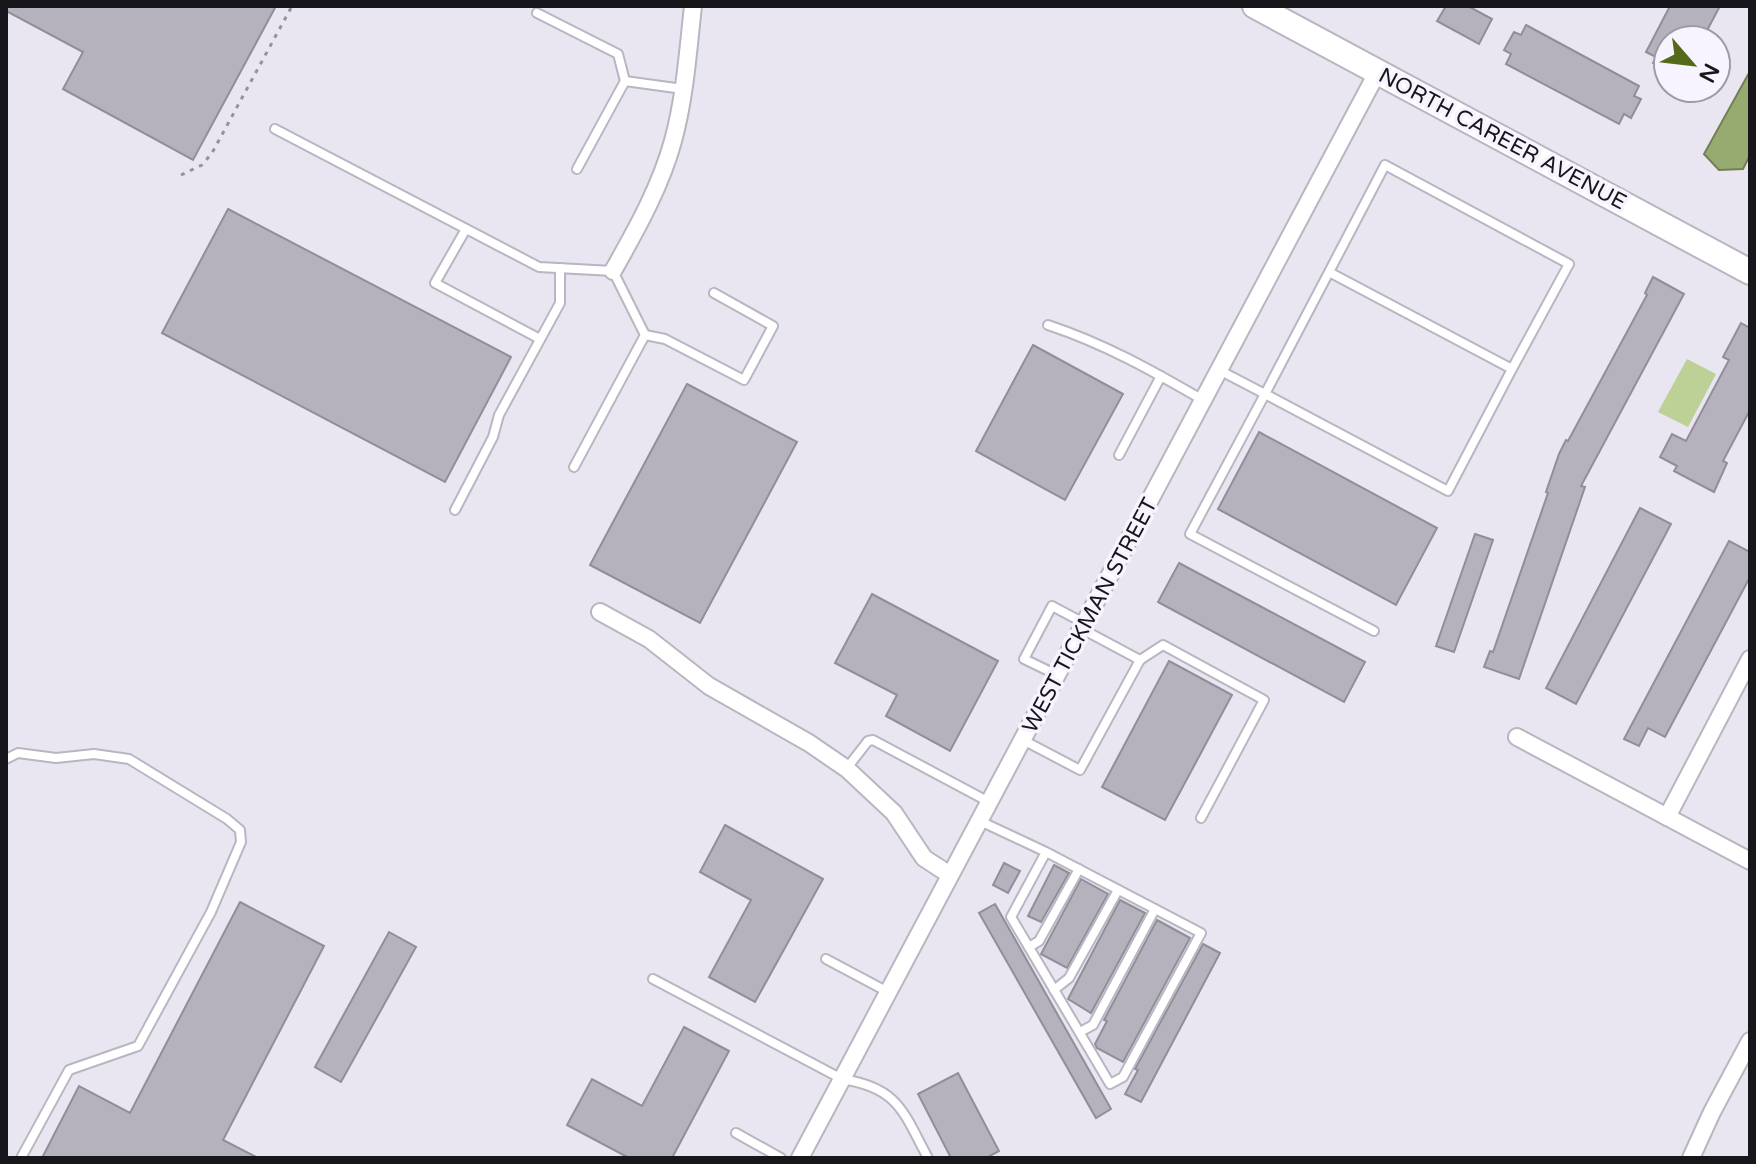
<svg xmlns="http://www.w3.org/2000/svg" width="1756" height="1164" viewBox="0 0 1756 1164" font-family="'Varela Round',sans-serif">
	<style>
		.green { fill: #bdd096 }
		.water { fill: #97aa6f; stroke: #717e56; stroke-width: 2 }
		.building { fill: #b5b1bd; stroke: #918e99; stroke-width: 2 }
		.lines { fill: none; stroke-linecap: round; stroke-linejoin: round }
		.lane-casing { stroke: #b9b5c1; stroke-width: 12 }
		.street-casing { stroke: #b9b5c1; stroke-width: 20 }
		.secondary-casing { stroke: #b9b5c1; stroke-width: 28 }
		.path { stroke: #95929b; stroke-width: 3; stroke-dasharray: 4 6; stroke-linecap: butt }
		.lane { stroke: #fff; stroke-width: 8 }
		.street { stroke: #fff; stroke-width: 16 }
		.secondary { stroke: #fff; stroke-width: 24 }
		.labels { text-anchor: middle; stroke-width: 7; stroke-linejoin: round; paint-order: stroke }
		.street-label { font-size: 22px; fill: #17161a; stroke: #f7f3ff }
	</style>
	<rect width="100%" height="100%" fill="#e9e6f2"/>
	<polygon class="green" points="1687,359 1716,374 1688,427 1658,412"/>
	<polygon class="water" points="1750,71 1750,155 1743,169 1719,170 1704,154"/>
	<g class="building">
		<polygon points="6,6 276,6 193,160 63,89 83,52 6,11"/>
		<polygon points="1446,6 1468,6 1492,19 1479,44 1437,21"/>
		<polygon points="1670,6 1720,6 1702,40 1668,40 1668,71 1653,63 1656,57 1646,52"/>
		<polygon points="1526,25 1639,86 1634,96 1641,99 1631,118 1624,114 1619,124 1506,64 1511,54 1504,50 1514,32 1521,35"/>
		<polygon points="228,209 511,357 445,482 162,333"/>
		<polygon points="1653,277 1684,294 1581,486 1585,487 1519,679 1484,667 1490,651 1493,652 1548,493 1546,492 1559,454 1566,440 1568,441 1647,295 1645,293"/>
		<polygon points="1741,323 1750,328 1750,410 1723,461 1727,463 1714,492 1674,471 1677,466 1660,457 1672,434 1686,441 1729,360 1723,357"/>
		<polygon points="1033,345 1123,394 1065,500 976,451"/>
		<polygon points="687,384 797,442 700,623 590,565"/>
		<polygon points="1259,432 1437,528 1396,605 1218,509"/>
		<polygon points="1640,508 1671,524 1576,704 1546,688"/>
		<polygon points="1475,534 1493,540 1454,652 1436,646"/>
		<polygon points="1729,541 1750,552 1750,577 1665,737 1648,728 1639,746 1624,739"/>
		<polygon points="1179,563 1365,662 1344,702 1158,602"/>
		<polygon points="872,594 998,661 950,751 886,716 897,695 835,663"/>
		<polygon points="1169,661 1232,695 1165,820 1102,787"/>
		<polygon points="725,825 823,879 755,1002 709,977 751,900 700,872"/>
		<polygon points="1004,863 1020,871 1008,893 993,885"/>
		<polygon points="1054,865 1069,873 1041,922 1028,916"/>
		<polygon points="1081,879 1108,894 1067,968 1041,954"/>
		<polygon points="1120,900 1145,913 1091,1013 1068,999"/>
		<polygon points="240,902 324,946 223,1140 258,1158 42,1158 79,1086 130,1113"/>
		<polygon points="995,904 1111,1109 1096,1118 979,913"/>
		<polygon points="1157,920 1190,938 1123,1062 1097,1048 1095,1044 1107,1021 1104,1020"/>
		<polygon points="389,932 416,947 341,1082 315,1067"/>
		<polygon points="1203,944 1220,953 1141,1102 1125,1094 1138,1070 1135,1069"/>
		<polygon points="684,1027 729,1051 672,1158 629,1158 567,1125 592,1079 642,1106"/>
		<polygon points="958,1073 999,1151 986,1158 951,1158 918,1094"/>
	</g>
	<g class="lines">
		<defs>
			<g id="lane">
				<polyline points="537,13 618,54 625,81 683,89"/>
				<polyline points="275,129 539,267 613,271 645,335 574,467"/>
				<polyline points="577,169 625,81"/>
				<polyline points="466,229 435,283 540,339"/>
				<polyline points="1329,272 1265,394 1448,491 1512,369 1329,272 1385,165 1569,264 1512,369"/>
				<path d="M 1048,325 C 1105,344 1151,370 1203,400"/>
				<polyline points="645,335 665,339 744,380 773,326 714,293"/>
				<polyline points="1219,370 1265,394 1190,534 1374,631"/>
				<polyline points="1119,455 1161,376"/>
				<polyline points="455,510 493,437 499,415 560,303 560,268"/>
				<polyline points="1140,660 1163,645 1264,700 1201,818"/>
				<polyline points="1057,675 1024,659 1052,606 1084,623"/>
				<polyline points="1023,740 1080,770 1140,660 1082,629"/>
				<polyline points="6,759 18,753 56,758 94,754 129,759 227,819 240,830 241,842 211,912 138,1046 69,1070 21,1158"/>
				<polyline points="847,768 868,741 873,740 989,802"/>
				<polyline points="980,821 1046,852 1201,933 1123,1077 1110,1084 1011,917 1046,852"/>
				<polyline points="1029,947 1039,941 1079,869"/>
				<polyline points="826,959 888,992"/>
				<path d="M 653,979 L 842,1079 C 899,1088 903,1112 928,1158"/>
				<polyline points="1054,990 1069,978 1118,890"/>
				<polyline points="1080,1032 1093,1025 1155,909"/>
				<polyline points="736,1133 781,1158"/>
			</g>
			<g id="street">
				<path d="M 613,271 C 636,230 660,188 673,141 C 685,97 688,51 693,6"/>
				<polyline points="600,612 649,639 709,686 809,743 847,769 894,813 924,858 950,875"/>
				<polyline points="1517,737 1750,861"/>
				<polyline points="1667,817 1750,659"/>
				<polyline points="800,1158 1378,71"/>
				<polyline points="1691,1158 1712,1112 1750,1041"/>
			</g>
			<polyline id="secondary" points="1255,6 1750,272"/>
		</defs>
		<use href="#lane" class="lane-casing"/>
		<use href="#street" class="street-casing"/>
		<use href="#secondary" class="secondary-casing"/>
		<polyline class="path" points="181,175 202,165 212,153 292,6"/>
		<use href="#lane" class="lane"/>
		<use href="#street" class="street"/>
		<use href="#secondary" class="secondary"/>
	</g>
	<g class="labels">
		<g class="street-label">
			<text transform="translate(1503 138) rotate(28)" y="8">NORTH CAREER AVENUE</text>
			<text transform="translate(1089 615) rotate(-62)" y="8">WEST TICKMAN STREET</text>
		</g>
	</g>
	<rect width="1756" height="1164" fill="none" stroke="#17161a" stroke-width="16"/>
	<g transform="translate(1692 64) rotate(118)"><circle r="38" fill="#f7f3ff" stroke="#9d9ba3" stroke-width="2"/>
	<path d="M0-6L14 30L0 20L-14 30Z" fill="#556a18"/>
	<text y="-12" font-size="22" font-weight="bold" text-anchor="middle" fill="#17161a">N</text>
	</g>
</svg>
